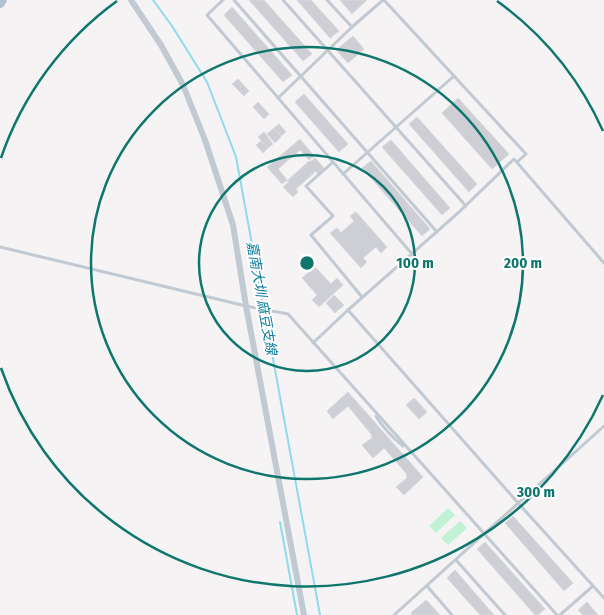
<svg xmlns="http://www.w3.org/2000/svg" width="604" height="615" viewBox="0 0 604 615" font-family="'Fira Sans Condensed','Noto Sans TC',sans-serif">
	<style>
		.green { fill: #c3f1d5 }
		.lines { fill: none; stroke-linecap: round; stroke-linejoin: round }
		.stream { stroke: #90daee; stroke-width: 2 }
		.building { fill: #cdcfd5; stroke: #d7d9de }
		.service { stroke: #c1cad2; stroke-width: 3 }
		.minor { stroke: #c1cad2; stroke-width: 6 }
		.primary { stroke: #b3c2d1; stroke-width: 10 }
		.ring { fill: none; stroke: #0f766e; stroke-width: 2.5 }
		.labels { text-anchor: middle; stroke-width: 4; stroke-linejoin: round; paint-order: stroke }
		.water-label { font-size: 14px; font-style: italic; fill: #0c7c9b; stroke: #fff }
		.centre { fill: #0f766e; stroke: #fff; stroke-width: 2.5 }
		.ring-label { font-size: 15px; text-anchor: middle; font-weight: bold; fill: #0f766e; stroke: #fff; stroke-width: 4; stroke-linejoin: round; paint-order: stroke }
	</style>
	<rect width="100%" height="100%" fill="#f5f3f3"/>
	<g class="green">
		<polygon points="448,508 455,515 436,533 429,526"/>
		<polygon points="460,521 467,528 448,545 441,538"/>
	</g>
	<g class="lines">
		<g class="stream">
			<polyline points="153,0 172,26 207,82 236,157 320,615"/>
			<polyline points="280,522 297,615"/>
		</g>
	</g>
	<g class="building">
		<polygon points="249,0 264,0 312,54 303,61"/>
		<polygon points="297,0 311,0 339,31 330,38"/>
		<polygon points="340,0 367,0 352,14"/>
		<polygon points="232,7 292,75 283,82 224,15"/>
		<polygon points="353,36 364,49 348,63 336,50"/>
		<polygon points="238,79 249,91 244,96 232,84"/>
		<polygon points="304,94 348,144 339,152 295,102"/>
		<polygon points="458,98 509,154 492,169 442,113"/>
		<polygon points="258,102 269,114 264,119 253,107"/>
		<polygon points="417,117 477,184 469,192 409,124"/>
		<polygon points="279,124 286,132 281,136 274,128"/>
		<polygon points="274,128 281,137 275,143 267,134"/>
		<polygon points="264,132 273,144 268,148 258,137"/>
		<polygon points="300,139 314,156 309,160 300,150 278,169 287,180 282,184 267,167"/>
		<polygon points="391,140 450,208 442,215 382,147"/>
		<polygon points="261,141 268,148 263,153 256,145"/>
		<polygon points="315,158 324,168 318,174 316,171 296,189 298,192 293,197 283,187 289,182 287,181 309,161 310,162"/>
		<polygon points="371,161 430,229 422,236 362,168"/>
		<polygon points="356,212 387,247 381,253 376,247 363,258 367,262 361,268 330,233 337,228 341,233 354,221 350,216"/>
		<polygon points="315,267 331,284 337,278 343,285 319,307 312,300 317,295 302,278"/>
		<polygon points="334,295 344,305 335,313 326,303"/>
		<polygon points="348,392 423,477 404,495 396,487 407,478 406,473 384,448 373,458 362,445 372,438 371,434 348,406 333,419 327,411"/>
		<polygon points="414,398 427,412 419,419 406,405"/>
		<polygon points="513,516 573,583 564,591 505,523"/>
		<polygon points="485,542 545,609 538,615 535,615 477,549"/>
		<polygon points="455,570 494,615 480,615 447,578"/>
		<polygon points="426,600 440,615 412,615 411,613"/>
		<polygon points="587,602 598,615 583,615 578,610"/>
	</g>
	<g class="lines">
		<g class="service">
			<polyline points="223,0 207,15 412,254"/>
			<polyline points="234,0 437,232"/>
			<polyline points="283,0 466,206"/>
			<polyline points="384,0 454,76"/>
			<polyline points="352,27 383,0"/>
			<polyline points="278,98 352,27 327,0"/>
			<polyline points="333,162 306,186 333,216 311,235 362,297"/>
			<polyline points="343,174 454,76 526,154 517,162"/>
			<polyline points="0,247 246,306 288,314 557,615"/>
			<polyline points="348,310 519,504 604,598"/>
			<polyline points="313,343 348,310 458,213 514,159 604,263"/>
			<path d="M 376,416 C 383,428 392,437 403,446"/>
			<polyline points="456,560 505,615"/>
			<polyline points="427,586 452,615"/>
			<polyline points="394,615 604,426"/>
			<polyline points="560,615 593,586"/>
		</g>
		<polyline class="minor" points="131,0 161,45 183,85 205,140 233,225 246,306 304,615"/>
		<polyline class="primary" points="0,3 2,0"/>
	</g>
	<g class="ring">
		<circle cx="307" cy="263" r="108"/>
		<circle cx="307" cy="263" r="216"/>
		<path d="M603 395A324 324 0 0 1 1 368M1 158A324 324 0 0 1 117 1M497 1A324 324 0 0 1 603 131"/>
	</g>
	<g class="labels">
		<g class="water-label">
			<text transform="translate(262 298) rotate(80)" y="5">嘉南大圳 麻豆支線</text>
		</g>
	</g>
	<circle cx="307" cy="263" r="8" class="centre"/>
	<g class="ring-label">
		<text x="415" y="268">100 m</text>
		<text x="523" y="268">200 m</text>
		<text x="536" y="497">300 m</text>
	</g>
</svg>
